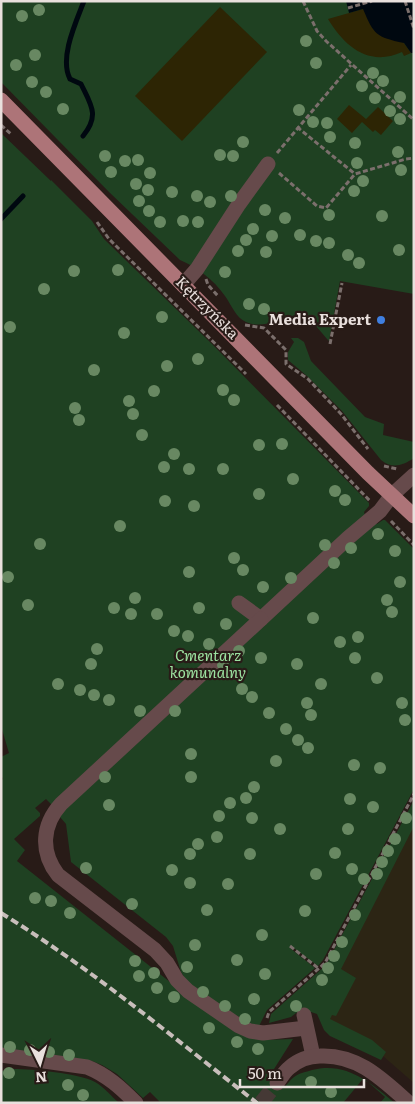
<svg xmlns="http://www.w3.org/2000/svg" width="415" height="1104" viewBox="0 0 415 1104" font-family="Literata,serif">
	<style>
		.industrial { fill: #2c2514 }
		.green { fill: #1f4122 }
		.sand { fill: #2d2504 }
		.water { fill: #000810 }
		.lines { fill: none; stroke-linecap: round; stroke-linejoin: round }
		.stream { stroke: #000810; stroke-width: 5 }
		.minor-tunnel { stroke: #453935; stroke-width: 15; stroke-dasharray: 15 8; stroke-linecap: butt }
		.path { stroke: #7b6f6c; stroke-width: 3; stroke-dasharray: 5 2.5; stroke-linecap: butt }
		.minor { stroke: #664a4b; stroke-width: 15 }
		.major { stroke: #ad7478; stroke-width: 15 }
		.rail { stroke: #c8bebb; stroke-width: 4; stroke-dasharray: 8 4; stroke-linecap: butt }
		.tree { fill: #688862 }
		.shop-dot { fill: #3f7fe0; stroke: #281b17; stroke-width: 2 }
		.labels { text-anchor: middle; stroke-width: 4.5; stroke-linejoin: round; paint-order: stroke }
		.street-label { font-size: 15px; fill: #e9e0dd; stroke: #281b17 }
		.poi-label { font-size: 15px; font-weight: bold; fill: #e9e0dd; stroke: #281b17; text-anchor: end }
		.park-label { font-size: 15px; font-style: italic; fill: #9ce2a0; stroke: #281b17 }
	</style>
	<rect width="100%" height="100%" fill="#281b17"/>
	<polygon class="industrial" points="414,813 414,1083 375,1049 328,1032 321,990"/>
	<g class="green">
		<path d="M 1,1 L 414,1 L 414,294 L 340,281 L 329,341 C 322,334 316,324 307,319 C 287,309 268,332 246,322 C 236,318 231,304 225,296 C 214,280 197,267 180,260 L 109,192 L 1,82 Z"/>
		<path d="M 1,133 L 51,181 L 51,180 L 92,221 L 104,239 L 211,343 L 369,503 L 369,506 L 364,512 L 365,515 L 377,524 L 383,520 L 385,520 L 414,549 L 414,789 L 323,960 L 318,966 L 291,946 L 290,948 L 315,968 L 267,1010 L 258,1028 L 191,989 L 181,972 L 173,946 L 166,937 L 71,862 L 66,824 L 60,817 L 61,814 L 46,799 L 35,808 L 40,813 L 40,816 L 14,839 L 25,850 L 17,861 L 175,986 L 264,1040 L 293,1039 L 269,1077 L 283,1088 C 287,1085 290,1080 294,1077 C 299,1073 306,1072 312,1070 C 346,1061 371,1083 395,1103 L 380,1103 L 385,1097 L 368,1082 L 362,1080 L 343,1103 L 161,1103 L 150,1092 L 143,1098 L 117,1074 L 102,1065 L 92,1061 L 1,1049 L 1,780 L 3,779 L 1,775 L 1,757 L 9,753 L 1,726 Z"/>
		<path d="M 291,338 L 298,338 L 304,342 L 311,361 L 365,417 L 384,424 L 383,435 L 414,442 L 414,458 C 402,466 392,469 381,460 L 342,411 L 307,376 L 288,360 L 288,352 L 294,342 Z"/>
		<polygon points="414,800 414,826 341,969 356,978 336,1016 332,1015 330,1019 372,1040 386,1052 381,1060 330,1036 324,1030 317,1014 311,1012 296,1013 291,1017 269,1023 271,1014 326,965"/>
		<path d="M 13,1069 C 33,1069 78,1073 95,1082 C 104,1087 111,1096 119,1103 L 1,1103 L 1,1071 Z"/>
	</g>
	<g class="sand">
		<polygon points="220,7 267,52 182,141 135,96"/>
		<path d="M 363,9 L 404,43 L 411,53 L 404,56 L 402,52 C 369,67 345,47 328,19 Z"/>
		<polygon points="349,105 366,119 378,107 393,121 381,135 375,130 373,132 362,122 352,133 337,119"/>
	</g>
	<path class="water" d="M 346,1 L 414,1 L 414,53 L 411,53 L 404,43 C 376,37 374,35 363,9 L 349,13 Z"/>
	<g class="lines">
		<g class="stream">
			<path d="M 83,136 C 100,115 91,105 81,84 L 70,79 C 59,58 76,22 84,1"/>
			<polyline points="1,219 23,196"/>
		</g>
		<polyline class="minor-tunnel" points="261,1103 277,1083"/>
		<g class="path">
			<polyline points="303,1 317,31 326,41 414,120"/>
			<polyline points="405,1 414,29"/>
			<polyline points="348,8 372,1"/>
			<polyline points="1,125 12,135"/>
			<polyline points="297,127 355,174"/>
			<polyline points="277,153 351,65"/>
			<polyline points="279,173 317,206 326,208 355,174 406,159 414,158"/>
			<polyline points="97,222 109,239 246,374"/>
			<polyline points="206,279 208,285 218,296"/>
			<polyline points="245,325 264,328 286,350 286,364 308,379 341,414 368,449"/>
			<polyline points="330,344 342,283"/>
			<polyline points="277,405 370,501"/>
			<polyline points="384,466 397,469"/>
			<polyline points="391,521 414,545"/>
			<polyline points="290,946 318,968"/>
			<polyline points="267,1018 269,1012 325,963 414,794"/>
		</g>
		<g class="minor">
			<polyline points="183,285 197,269 239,204 268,164"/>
			<polyline points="239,603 261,619 348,538 380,511 392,495 414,475"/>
			<path d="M 261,619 L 61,804 C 42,825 40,852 58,875 L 155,950 L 167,963 L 177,980 L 188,991 L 239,1026 L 250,1031 L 263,1033 L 306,1028"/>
			<polyline points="304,1015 313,1056"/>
			<path d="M 1,1055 L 87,1067 C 107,1075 121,1088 136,1103"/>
			<path d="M 277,1083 C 281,1078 284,1072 289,1068 C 298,1060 309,1056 320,1056 C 358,1054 383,1080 409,1103"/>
		</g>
		<polyline class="major" points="1,100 368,473 414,516"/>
		<path class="rail" d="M 1,913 C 92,969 174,1038 257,1103"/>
	</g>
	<g class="tree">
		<circle cx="39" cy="10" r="6"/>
		<circle cx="22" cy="16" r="6"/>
		<circle cx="306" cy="41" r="6"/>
		<circle cx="35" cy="55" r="6"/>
		<circle cx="316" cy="63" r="6"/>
		<circle cx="16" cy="65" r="6"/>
		<circle cx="373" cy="73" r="6"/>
		<circle cx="383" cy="81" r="6"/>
		<circle cx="32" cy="82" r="6"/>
		<circle cx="362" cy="86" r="6"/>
		<circle cx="46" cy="92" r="6"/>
		<circle cx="400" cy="97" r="6"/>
		<circle cx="375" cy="98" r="6"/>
		<circle cx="63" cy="109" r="6"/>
		<circle cx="299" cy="110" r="6"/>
		<circle cx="390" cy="111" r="6"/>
		<circle cx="400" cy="119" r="6"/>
		<circle cx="313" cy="122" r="6"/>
		<circle cx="327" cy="123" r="6"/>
		<circle cx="330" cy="137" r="6"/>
		<circle cx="243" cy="142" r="6"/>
		<circle cx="355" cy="143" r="6"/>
		<circle cx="398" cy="152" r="6"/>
		<circle cx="220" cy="155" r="6"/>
		<circle cx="105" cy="156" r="6"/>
		<circle cx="233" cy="156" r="6"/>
		<circle cx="138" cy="160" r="6"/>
		<circle cx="125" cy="161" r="6"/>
		<circle cx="357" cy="163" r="6"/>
		<circle cx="401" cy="170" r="6"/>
		<circle cx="111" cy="172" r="6"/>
		<circle cx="150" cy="173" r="6"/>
		<circle cx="363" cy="181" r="6"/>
		<circle cx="136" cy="184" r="6"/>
		<circle cx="148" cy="190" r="6"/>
		<circle cx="354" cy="191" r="6"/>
		<circle cx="172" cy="192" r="6"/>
		<circle cx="197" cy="196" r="6"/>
		<circle cx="231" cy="196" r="6"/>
		<circle cx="139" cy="201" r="6"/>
		<circle cx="210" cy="202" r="6"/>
		<circle cx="265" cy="210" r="6"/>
		<circle cx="149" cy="211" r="6"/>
		<circle cx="329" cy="215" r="6"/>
		<circle cx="382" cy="216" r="6"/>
		<circle cx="285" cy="218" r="6"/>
		<circle cx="183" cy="221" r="6"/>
		<circle cx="160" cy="222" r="6"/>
		<circle cx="198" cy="222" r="6"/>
		<circle cx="253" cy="229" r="6"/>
		<circle cx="300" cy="235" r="6"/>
		<circle cx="272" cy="236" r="6"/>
		<circle cx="246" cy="240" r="6"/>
		<circle cx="316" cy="241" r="6"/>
		<circle cx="329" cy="243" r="6"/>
		<circle cx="399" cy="250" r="6"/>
		<circle cx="238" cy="251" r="6"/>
		<circle cx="266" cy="252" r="6"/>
		<circle cx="348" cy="255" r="6"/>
		<circle cx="359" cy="263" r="6"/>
		<circle cx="118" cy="270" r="6"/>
		<circle cx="74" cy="271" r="6"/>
		<circle cx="225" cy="272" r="6"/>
		<circle cx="44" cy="289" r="6"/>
		<circle cx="249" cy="304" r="6"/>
		<circle cx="264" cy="309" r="6"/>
		<circle cx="162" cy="317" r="6"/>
		<circle cx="10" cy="327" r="6"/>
		<circle cx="124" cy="333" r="6"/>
		<circle cx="198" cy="359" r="6"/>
		<circle cx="167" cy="366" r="6"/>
		<circle cx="94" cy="370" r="6"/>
		<circle cx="223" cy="390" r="6"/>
		<circle cx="154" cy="391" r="6"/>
		<circle cx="234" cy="400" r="6"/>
		<circle cx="129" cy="401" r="6"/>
		<circle cx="75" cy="408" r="6"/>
		<circle cx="133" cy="414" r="6"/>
		<circle cx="79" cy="420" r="6"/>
		<circle cx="142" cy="435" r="6"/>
		<circle cx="282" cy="444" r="6"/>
		<circle cx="259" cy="445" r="6"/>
		<circle cx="174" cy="454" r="6"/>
		<circle cx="164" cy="467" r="6"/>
		<circle cx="189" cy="469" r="6"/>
		<circle cx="223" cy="469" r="6"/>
		<circle cx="293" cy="479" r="6"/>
		<circle cx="335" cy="491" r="6"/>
		<circle cx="259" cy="494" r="6"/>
		<circle cx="345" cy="500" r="6"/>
		<circle cx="165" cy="501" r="6"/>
		<circle cx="194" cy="506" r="6"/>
		<circle cx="120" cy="526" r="6"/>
		<circle cx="378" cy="534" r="6"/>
		<circle cx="40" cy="544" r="6"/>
		<circle cx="325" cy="545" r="6"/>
		<circle cx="351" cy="548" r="6"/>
		<circle cx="395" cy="551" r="6"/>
		<circle cx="234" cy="558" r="6"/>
		<circle cx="334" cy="563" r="6"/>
		<circle cx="243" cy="570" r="6"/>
		<circle cx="189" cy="572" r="6"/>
		<circle cx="8" cy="577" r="6"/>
		<circle cx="291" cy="578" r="6"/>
		<circle cx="400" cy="582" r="6"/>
		<circle cx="263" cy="587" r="6"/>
		<circle cx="135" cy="598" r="6"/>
		<circle cx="387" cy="600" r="6"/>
		<circle cx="28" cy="605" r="6"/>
		<circle cx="114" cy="608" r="6"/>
		<circle cx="199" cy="608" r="6"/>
		<circle cx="392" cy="612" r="6"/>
		<circle cx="131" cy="614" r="6"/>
		<circle cx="157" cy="614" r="6"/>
		<circle cx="313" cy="618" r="6"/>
		<circle cx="226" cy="624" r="6"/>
		<circle cx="174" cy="631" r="6"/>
		<circle cx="188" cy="636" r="6"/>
		<circle cx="358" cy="637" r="6"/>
		<circle cx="340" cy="642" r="6"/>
		<circle cx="209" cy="644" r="6"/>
		<circle cx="97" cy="649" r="6"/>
		<circle cx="239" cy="651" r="6"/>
		<circle cx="261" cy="658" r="6"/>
		<circle cx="355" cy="658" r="6"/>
		<circle cx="91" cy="664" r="6"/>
		<circle cx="297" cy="664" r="6"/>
		<circle cx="223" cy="665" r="6"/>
		<circle cx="377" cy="678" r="6"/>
		<circle cx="58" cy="684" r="6"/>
		<circle cx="321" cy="684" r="6"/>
		<circle cx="242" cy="689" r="6"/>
		<circle cx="80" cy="690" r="6"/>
		<circle cx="94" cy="695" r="6"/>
		<circle cx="252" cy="697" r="6"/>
		<circle cx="109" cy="700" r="6"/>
		<circle cx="307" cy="703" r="6"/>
		<circle cx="402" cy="703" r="6"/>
		<circle cx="140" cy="711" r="6"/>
		<circle cx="175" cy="711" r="6"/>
		<circle cx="269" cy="713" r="6"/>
		<circle cx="311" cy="715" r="6"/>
		<circle cx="405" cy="720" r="6"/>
		<circle cx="286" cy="729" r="6"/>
		<circle cx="298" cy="740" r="6"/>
		<circle cx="308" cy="748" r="6"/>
		<circle cx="191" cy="754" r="6"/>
		<circle cx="276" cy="761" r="6"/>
		<circle cx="354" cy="765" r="6"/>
		<circle cx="380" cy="768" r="6"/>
		<circle cx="105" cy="777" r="6"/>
		<circle cx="191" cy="777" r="6"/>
		<circle cx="254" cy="787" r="6"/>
		<circle cx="246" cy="798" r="6"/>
		<circle cx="350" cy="799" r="6"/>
		<circle cx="230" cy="803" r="6"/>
		<circle cx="109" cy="805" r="6"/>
		<circle cx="373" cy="807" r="6"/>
		<circle cx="219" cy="816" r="6"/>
		<circle cx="252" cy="818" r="6"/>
		<circle cx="406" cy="818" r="6"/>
		<circle cx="280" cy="829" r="6"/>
		<circle cx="348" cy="829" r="6"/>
		<circle cx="217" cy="837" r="6"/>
		<circle cx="395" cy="839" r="6"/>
		<circle cx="198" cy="844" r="6"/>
		<circle cx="388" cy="851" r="6"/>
		<circle cx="335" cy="853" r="6"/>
		<circle cx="190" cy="854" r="6"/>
		<circle cx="250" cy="854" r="6"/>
		<circle cx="382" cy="862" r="6"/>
		<circle cx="86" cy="868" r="6"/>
		<circle cx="352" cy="869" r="6"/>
		<circle cx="172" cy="870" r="6"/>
		<circle cx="316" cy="874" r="6"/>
		<circle cx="377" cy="874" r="6"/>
		<circle cx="364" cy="879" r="6"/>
		<circle cx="190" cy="883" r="6"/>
		<circle cx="228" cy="884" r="6"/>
		<circle cx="35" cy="898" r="6"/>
		<circle cx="51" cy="901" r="6"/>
		<circle cx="132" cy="904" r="6"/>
		<circle cx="207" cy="910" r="6"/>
		<circle cx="305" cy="911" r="6"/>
		<circle cx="70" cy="913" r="6"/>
		<circle cx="355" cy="915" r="6"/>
		<circle cx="262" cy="935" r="6"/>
		<circle cx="342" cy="942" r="6"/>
		<circle cx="195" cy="945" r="6"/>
		<circle cx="334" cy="956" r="6"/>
		<circle cx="237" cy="960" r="6"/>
		<circle cx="135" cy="961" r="6"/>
		<circle cx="187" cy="967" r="6"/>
		<circle cx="328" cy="968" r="6"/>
		<circle cx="154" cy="973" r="6"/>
		<circle cx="265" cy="974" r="6"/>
		<circle cx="139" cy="976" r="6"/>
		<circle cx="322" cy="980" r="6"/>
		<circle cx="157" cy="988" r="6"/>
		<circle cx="203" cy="992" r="6"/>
		<circle cx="174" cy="997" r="6"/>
		<circle cx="254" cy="999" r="6"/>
		<circle cx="225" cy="1006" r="6"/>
		<circle cx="296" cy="1006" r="6"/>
		<circle cx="245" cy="1019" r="6"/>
		<circle cx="209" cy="1028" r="6"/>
		<circle cx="237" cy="1042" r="6"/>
		<circle cx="10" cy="1047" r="6"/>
		<circle cx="258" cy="1049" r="6"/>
		<circle cx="30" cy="1050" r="6"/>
		<circle cx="49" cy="1052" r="6"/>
		<circle cx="69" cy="1055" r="6"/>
		<circle cx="9" cy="1073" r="6"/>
		<circle cx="311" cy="1082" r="6"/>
		<circle cx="68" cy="1085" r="6"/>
		<circle cx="331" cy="1092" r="6"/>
		<circle cx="83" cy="1095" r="6"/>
	</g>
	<circle class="shop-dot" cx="381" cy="320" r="5"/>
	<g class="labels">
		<g class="street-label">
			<text transform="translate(207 308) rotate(45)" y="5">Kętrzyńska</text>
		</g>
		<g class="poi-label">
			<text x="371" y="325">Media Expert</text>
		</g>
		<g class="park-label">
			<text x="208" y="661">Cmentarz<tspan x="208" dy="17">komunalny</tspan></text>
		</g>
	</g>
	<rect width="415" height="1104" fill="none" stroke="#e9e0dd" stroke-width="5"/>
	<g transform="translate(40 1064) rotate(175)" stroke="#281b17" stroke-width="4" paint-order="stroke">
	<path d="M0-4L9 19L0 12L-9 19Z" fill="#e9e0dd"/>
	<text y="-8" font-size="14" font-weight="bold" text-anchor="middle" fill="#e9e0dd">N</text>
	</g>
	<path d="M240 1079v8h124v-8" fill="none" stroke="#e9e0dd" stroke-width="2.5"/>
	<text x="248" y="1079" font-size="15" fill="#e9e0dd" stroke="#281b17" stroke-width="4" paint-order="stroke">50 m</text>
</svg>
